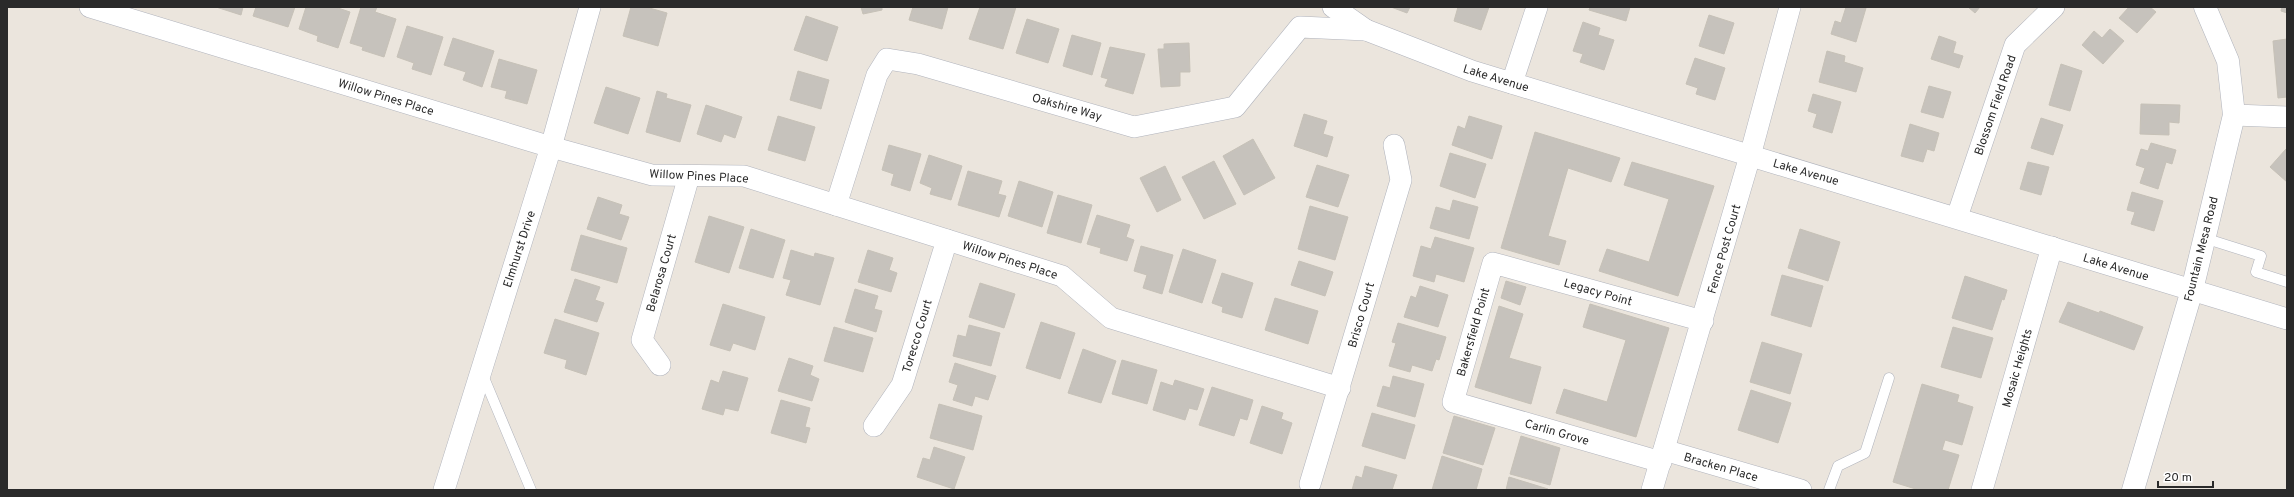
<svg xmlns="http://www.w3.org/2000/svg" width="2294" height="497" viewBox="0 0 2294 497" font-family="Overpass,sans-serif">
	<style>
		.building { fill: #c6c2bc; stroke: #c6c1b7 }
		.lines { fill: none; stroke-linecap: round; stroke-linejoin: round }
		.lane-casing { stroke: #b0b3bc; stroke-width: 11 }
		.street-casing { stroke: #b0b3bc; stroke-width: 22 }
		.secondary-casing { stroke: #b0b3bc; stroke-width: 23 }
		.lane { stroke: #fff; stroke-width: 10 }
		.street { stroke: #fff; stroke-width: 21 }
		.secondary { stroke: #fff; stroke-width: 22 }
		.labels { text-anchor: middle; stroke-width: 3.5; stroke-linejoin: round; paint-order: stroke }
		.street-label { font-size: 12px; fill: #2a2a2a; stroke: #fff }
	</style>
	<rect width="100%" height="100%" fill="#ebe5dd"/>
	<g class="building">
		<polygon points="216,7 243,7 241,15"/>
		<polygon points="256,7 295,7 288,27 253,16"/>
		<polygon points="306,7 335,7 350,12 338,48 317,41 318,36 299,29"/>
		<polygon points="361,7 377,7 375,12 396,19 384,57 362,50 363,47 350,43"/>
		<polygon points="631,7 646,7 667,13 658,46 623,36"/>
		<polygon points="861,7 882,7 882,10 863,14"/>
		<polygon points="913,7 948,7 942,29 909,20"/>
		<polygon points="980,7 1016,7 1003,49 969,39"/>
		<polygon points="1391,7 1410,7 1407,13"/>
		<polygon points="1458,7 1489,7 1481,30 1454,21"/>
		<polygon points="1590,7 1630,7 1626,21 1589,10"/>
		<polygon points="1846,7 1866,8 1856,42 1831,34 1835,21 1841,23"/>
		<polygon points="1968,7 1980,7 1975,13"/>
		<polygon points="2129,7 2150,7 2156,12 2137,33 2119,18"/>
		<polygon points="2282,7 2287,7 2287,13 2281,11"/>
		<polygon points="1709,15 1734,23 1724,54 1699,46"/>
		<polygon points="806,16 838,27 827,61 794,50"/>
		<polygon points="1027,19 1059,29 1048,63 1016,53"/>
		<polygon points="1583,22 1600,28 1598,35 1614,40 1604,70 1580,62 1583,54 1573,51"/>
		<polygon points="407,26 443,37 431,75 412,69 414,63 397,57"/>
		<polygon points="2110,29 2124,41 2103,64 2082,45 2094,31 2102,38"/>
		<polygon points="1072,35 1101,43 1092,75 1063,66"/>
		<polygon points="1939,36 1956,42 1953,53 1963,56 1959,68 1931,59"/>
		<polygon points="453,38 494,51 482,87 463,80 466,72 444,65"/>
		<polygon points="2287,39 2287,97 2278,98 2273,41"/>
		<polygon points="1189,43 1190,72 1180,72 1180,86 1161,87 1158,49 1164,49 1164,44"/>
		<polygon points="1110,47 1145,54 1133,94 1105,86 1108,79 1101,77"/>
		<polygon points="1827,51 1845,56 1844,62 1863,68 1856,92 1819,82"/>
		<polygon points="1695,58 1725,68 1715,100 1696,94 1698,88 1686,84"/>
		<polygon points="499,59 537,70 527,104 505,98 507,91 491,87"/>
		<polygon points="2061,64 2082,71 2070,111 2049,105"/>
		<polygon points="798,71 829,80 821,109 790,100"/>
		<polygon points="1929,86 1951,92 1943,118 1921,112"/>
		<polygon points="606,87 640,98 628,134 594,123"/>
		<polygon points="657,91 667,94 666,98 691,105 680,142 646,132"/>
		<polygon points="1813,94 1841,102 1832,133 1813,127 1817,114 1808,111"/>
		<polygon points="2141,104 2180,105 2179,123 2169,122 2169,135 2140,134"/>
		<polygon points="706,105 742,117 735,138 724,134 721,142 697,134"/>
		<polygon points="1304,114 1327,121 1323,134 1333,137 1327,157 1294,146"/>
		<polygon points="778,116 815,127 805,161 768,150"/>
		<polygon points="1469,116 1502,126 1492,159 1452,145 1458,126 1465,129"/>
		<polygon points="2041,118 2063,125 2053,155 2031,148"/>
		<polygon points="1910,124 1939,133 1934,151 1927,149 1923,162 1901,156"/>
		<polygon points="1535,132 1620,158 1611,182 1568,168 1548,236 1566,241 1559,265 1501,248"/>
		<polygon points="1253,139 1275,178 1244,195 1223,156"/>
		<polygon points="2151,143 2176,150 2172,164 2166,162 2158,189 2140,183 2145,168 2136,165 2141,149 2148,151"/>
		<polygon points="889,145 921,154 910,191 891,185 894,174 882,170"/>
		<polygon points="2286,149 2287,149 2287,182 2270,167"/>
		<polygon points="1450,153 1486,164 1475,198 1440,186"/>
		<polygon points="929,155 962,166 951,200 930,194 932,188 920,183"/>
		<polygon points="1214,161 1236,204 1204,219 1182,177"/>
		<polygon points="1632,162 1714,186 1678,296 1599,271 1607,249 1649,262 1669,199 1624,185"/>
		<polygon points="2028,162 2049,167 2041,195 2020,189"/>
		<polygon points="1317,165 1349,175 1338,207 1306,197"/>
		<polygon points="1165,166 1181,200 1157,212 1140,178"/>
		<polygon points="968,171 1002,181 998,194 1006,196 999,217 958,205"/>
		<polygon points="1019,181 1053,192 1042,227 1008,216"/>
		<polygon points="2132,192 2163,201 2154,231 2131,224 2135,212 2127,210"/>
		<polygon points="1058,195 1092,205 1081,243 1047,233"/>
		<polygon points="598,197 622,205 619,214 629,217 621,240 587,229"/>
		<polygon points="1453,200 1478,207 1469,239 1430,228 1436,207 1450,211"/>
		<polygon points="1310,206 1348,217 1335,260 1298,249"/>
		<polygon points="1097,215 1130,225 1126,237 1134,240 1127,261 1100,253 1101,248 1087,244"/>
		<polygon points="709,216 744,227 729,273 695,262"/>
		<polygon points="751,229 785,240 773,278 739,268"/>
		<polygon points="1800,229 1840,242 1828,281 1788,268"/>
		<polygon points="581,235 627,248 617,283 571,270"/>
		<polygon points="1435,237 1474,248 1464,282 1436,274 1434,282 1413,276 1421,246 1431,249"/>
		<polygon points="1141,246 1173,255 1162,294 1143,288 1147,275 1134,271"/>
		<polygon points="1183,249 1216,260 1202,303 1169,292"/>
		<polygon points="791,250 814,257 815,253 834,258 820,305 786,295 791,280 783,278"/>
		<polygon points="868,250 893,258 889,270 897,273 891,292 858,282"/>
		<polygon points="1299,261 1333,272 1325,296 1291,285"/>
		<polygon points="1222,273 1253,283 1242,318 1222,312 1223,307 1212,303"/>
		<polygon points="1782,275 1823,286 1811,327 1771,315"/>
		<polygon points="1965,276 2007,290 2004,300 2002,299 1992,330 1952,318"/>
		<polygon points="575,279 600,287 595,300 604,303 597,322 564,312"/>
		<polygon points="1506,281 1526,287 1520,305 1501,298"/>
		<polygon points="980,283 1015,294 1004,328 969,317"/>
		<polygon points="1420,286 1448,295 1438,327 1404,317 1411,296 1416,298"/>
		<polygon points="855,289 878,296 874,309 882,311 876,332 845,322"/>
		<polygon points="1275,298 1318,311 1308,344 1265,330"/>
		<polygon points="2068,302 2099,313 2100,311 2143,327 2134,350 2059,322"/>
		<polygon points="723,304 765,317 755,350 733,343 730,351 710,345"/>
		<polygon points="1590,304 1669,328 1636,437 1556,413 1564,389 1607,402 1626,340 1583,327"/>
		<polygon points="1499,306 1523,314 1509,358 1541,367 1531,404 1475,387"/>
		<polygon points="555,319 599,333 586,375 565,368 567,360 544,353"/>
		<polygon points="1041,322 1075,333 1060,379 1026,368"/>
		<polygon points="1398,323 1446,337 1439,360 1436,359 1432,371 1412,365 1410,372 1389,366 1396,343 1392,342"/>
		<polygon points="969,325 1000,333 991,366 953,356 958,335 966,337"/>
		<polygon points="834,327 873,338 863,372 824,361"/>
		<polygon points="1953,327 1993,338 1981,378 1941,367"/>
		<polygon points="1762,342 1802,354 1790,394 1750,382"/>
		<polygon points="1083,349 1116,361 1101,403 1068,393"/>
		<polygon points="789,358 813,366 810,375 819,379 812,401 778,391"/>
		<polygon points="1122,360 1157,370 1147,404 1112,394"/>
		<polygon points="955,363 996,376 988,400 975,396 972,406 953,400 958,385 949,382"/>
		<polygon points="723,371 748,378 738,411 725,408 723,415 702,409 711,380 719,383"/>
		<polygon points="1393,376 1424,384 1415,417 1377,406 1383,386 1390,388"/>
		<polygon points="1175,380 1204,389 1197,410 1189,408 1185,420 1153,410 1161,382 1173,386"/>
		<polygon points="1922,384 1959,395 1957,402 1973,407 1962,445 1945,440 1942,450 1959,455 1948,490 1919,490 1893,482"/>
		<polygon points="1212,387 1253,400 1247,420 1240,418 1234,436 1199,425"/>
		<polygon points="1751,390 1791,403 1778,443 1738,430"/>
		<polygon points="781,400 810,408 805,427 810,428 806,443 771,433"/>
		<polygon points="939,404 982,416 973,450 930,438"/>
		<polygon points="1262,406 1283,413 1281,419 1292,423 1282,454 1250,443"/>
		<polygon points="1372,413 1415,425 1405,459 1362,446"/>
		<polygon points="1454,416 1495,428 1483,465 1443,453"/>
		<polygon points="1521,436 1560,448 1550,485 1510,474"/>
		<polygon points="934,447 965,457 954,489 917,477 923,458 930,460"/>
		<polygon points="1442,456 1482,469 1476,490 1432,490"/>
		<polygon points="1365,466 1397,475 1392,490 1352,490 1356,476 1362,478"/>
		<polygon points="1509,477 1548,489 1547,490 1506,490"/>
	</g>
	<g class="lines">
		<defs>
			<g id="lane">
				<polyline points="2204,238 2261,256 2256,272 2287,282"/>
				<polyline points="482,373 531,490"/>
				<polyline points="1829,490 1838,466 1865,453 1889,378"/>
			</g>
			<g id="street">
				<polyline points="90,7 551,147 652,175 744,176 1062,276 1111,318 1340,388"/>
				<polyline points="1333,7 1366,30 1472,71 2287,319"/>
				<polyline points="1512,83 1537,7"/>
				<polyline points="2234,115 2287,117"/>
				<polyline points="836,205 877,75 887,59 918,64 1134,127 1235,107 1300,27 1366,30"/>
				<polyline points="1957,217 2015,45 2054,7"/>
				<polyline points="660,365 642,340 689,176"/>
				<polyline points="874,426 902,385 947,240"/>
				<polyline points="1664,450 1801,490"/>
				<polyline points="1661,462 1453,402 1493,263 1703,321"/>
				<polyline points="1310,484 1401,180 1394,145"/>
				<polyline points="444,490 551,147 590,7"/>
				<polyline points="1652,490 1750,156 1790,7"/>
				<polyline points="1982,490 2052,247"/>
			</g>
			<polyline id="secondary" points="2133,490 2192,290 2234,115 2228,61 2205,7"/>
		</defs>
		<use href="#lane" class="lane-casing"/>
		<use href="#street" class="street-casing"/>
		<use href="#secondary" class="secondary-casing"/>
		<use href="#lane" class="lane"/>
		<use href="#street" class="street"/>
		<use href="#secondary" class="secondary"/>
	</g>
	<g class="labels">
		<g class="street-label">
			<text transform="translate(1496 78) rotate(17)" y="4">Lake Avenue</text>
			<text transform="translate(386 97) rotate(17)" y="4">Willow Pines Place</text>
			<text transform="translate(1995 105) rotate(-71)" y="4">Blossom Field Road</text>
			<text transform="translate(1067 107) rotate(16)" y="4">Oakshire Way</text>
			<text transform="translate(1806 172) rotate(16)" y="4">Lake Avenue</text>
			<text transform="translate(699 176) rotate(3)" y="4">Willow Pines Place</text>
			<text transform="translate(519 249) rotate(-72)" y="4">Elmhurst Drive</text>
			<text transform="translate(1724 249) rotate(-74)" y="4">Fence Post Court</text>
			<text transform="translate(2201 249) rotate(-76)" y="4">Fountain Mesa Road</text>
			<text transform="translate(1010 260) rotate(18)" y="4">Willow Pines Place</text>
			<text transform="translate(2116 267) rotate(17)" y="4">Lake Avenue</text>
			<text transform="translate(661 273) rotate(-74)" y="4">Belarosa Court</text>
			<text transform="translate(1598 292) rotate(16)" y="4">Legacy Point</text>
			<text transform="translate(1361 315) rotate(-74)" y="4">Brisco Court</text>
			<text transform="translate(1473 332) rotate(-74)" y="4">Bakersfield Point</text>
			<text transform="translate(917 336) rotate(-73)" y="4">Torecco Court</text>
			<text transform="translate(2017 368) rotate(-74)" y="4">Mosaic Heights</text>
			<text transform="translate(1557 432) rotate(16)" y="4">Carlin Grove</text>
			<text transform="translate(1721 467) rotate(16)" y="4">Bracken Place</text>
		</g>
	</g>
	<rect width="2294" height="497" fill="none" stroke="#2a2a2a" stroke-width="16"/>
	<path d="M2158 481v6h55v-6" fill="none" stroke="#2a2a2a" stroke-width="2"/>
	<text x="2164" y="481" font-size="12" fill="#2a2a2a" stroke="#ffffff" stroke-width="3" paint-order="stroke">20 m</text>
</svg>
